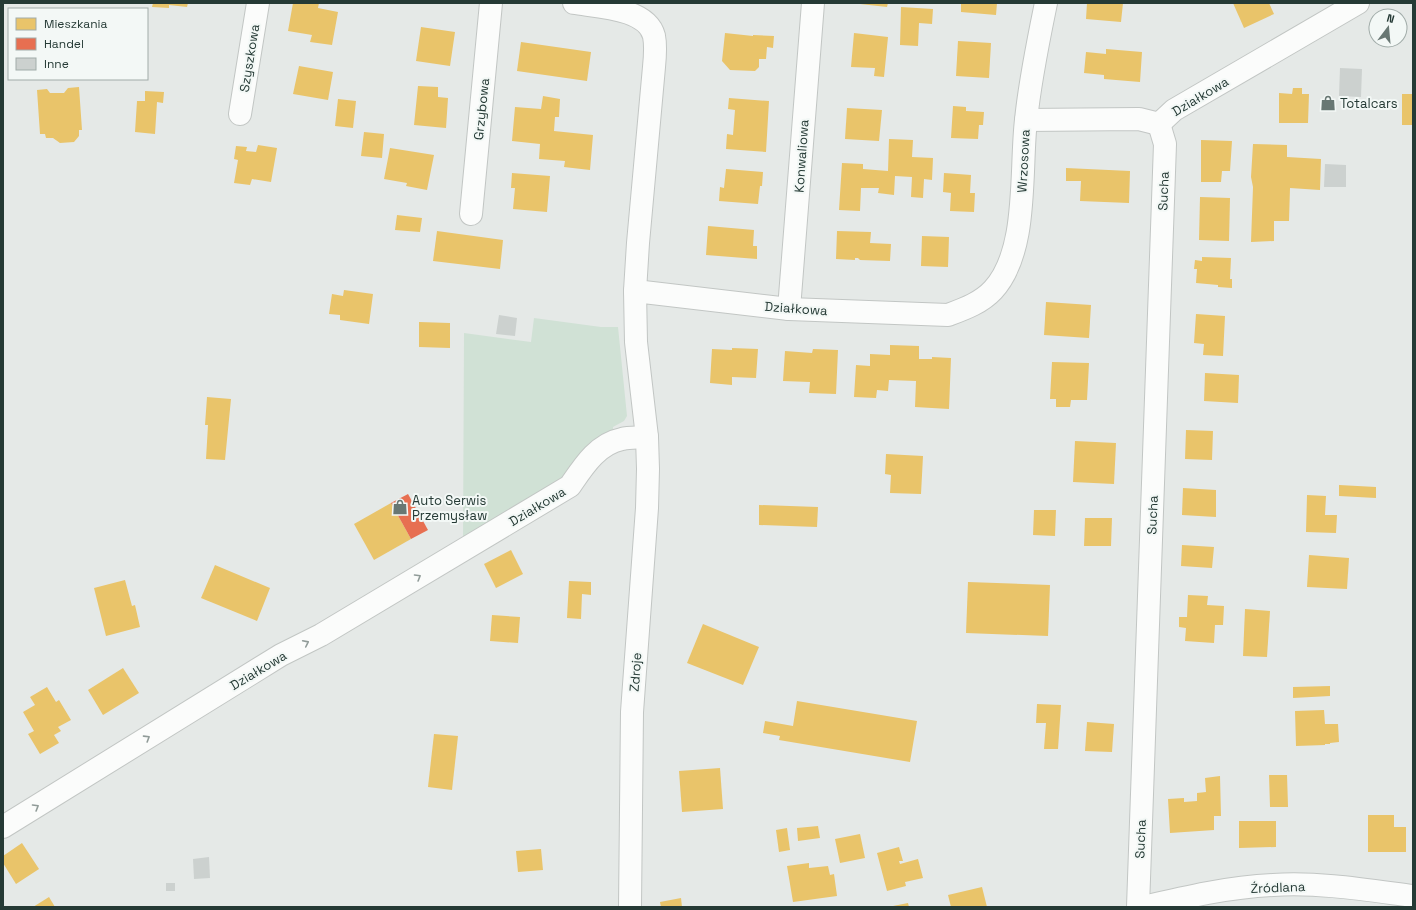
<svg xmlns="http://www.w3.org/2000/svg" width="1416" height="910" viewBox="0 0 1416 910" font-family="'Space Grotesk',sans-serif">
	<style>
		.green { fill: #d0e1d5 }
		.homes { fill: #e9c46a }
		.shops { fill: #e76f51 }
		.building { fill: #ccd1cf }
		.lines { fill: none; stroke-linecap: round; stroke-linejoin: round }
		.minor-casing { stroke: #c2c6c4; stroke-width: 24 }
		.minor { stroke: #fbfcfb; stroke-width: 22 }
		.oneway { stroke: #909b98 }
		.labels { text-anchor: middle; stroke-width: 4; stroke-linejoin: round; paint-order: stroke }
		.street-label { font-size: 13px; fill: #253a35; stroke: #f3f8f6 }
		.poi-label { font-size: 13px; fill: #253a35; stroke: #f3f8f6; text-anchor: start }
	</style>
	<rect width="100%" height="100%" fill="#e5e9e7"/>
	<polygon class="green" points="534,318 601,327 618,327 627,416 624,421 613,427 613,433 571,476 463,544 464,333 531,342"/>
	<g class="homes">
		<polygon points="153,3 188,3 187,7 169,5 169,8 152,7"/>
		<polygon points="293,3 319,3 318,8 338,12 332,45 310,42 312,35 288,31"/>
		<polygon points="861,3 888,3 887,7 860,4"/>
		<polygon points="961,3 997,3 996,15 961,12"/>
		<polygon points="1087,3 1123,3 1121,22 1086,19"/>
		<polygon points="1233,3 1269,3 1274,14 1244,28"/>
		<polygon points="901,7 933,9 932,24 919,23 918,46 900,45"/>
		<polygon points="421,27 455,32 450,66 416,61"/>
		<polygon points="725,33 753,36 753,35 774,36 773,48 767,47 766,59 759,59 759,67 755,71 730,70 722,61"/>
		<polygon points="854,33 888,37 884,77 874,76 875,68 851,67"/>
		<polygon points="958,41 991,43 989,78 956,76"/>
		<polygon points="521,42 591,52 587,81 517,71"/>
		<polygon points="1106,49 1142,52 1140,82 1104,79 1104,75 1084,73 1086,52 1106,54"/>
		<polygon points="299,66 333,72 328,100 293,94"/>
		<polygon points="418,86 438,87 438,97 448,98 446,128 414,125"/>
		<polygon points="79,87 82,130 79,130 79,136 74,142 60,143 53,138 46,138 45,134 40,134 37,90 47,89 50,93 64,93 68,88"/>
		<polygon points="1293,88 1302,88 1302,94 1309,94 1308,123 1279,123 1279,93 1292,94"/>
		<polygon points="145,91 164,92 163,103 157,102 155,134 135,132 137,101 145,101"/>
		<rect x="1402" y="94" width="11" height="31"/>
		<polygon points="543,96 560,99 559,117 555,117 554,131 593,135 590,170 564,167 565,161 539,159 540,144 512,141 515,107 541,109"/>
		<polygon points="729,98 769,101 766,152 726,149 727,134 733,135 735,110 728,109"/>
		<polygon points="338,99 356,101 353,128 335,126"/>
		<polygon points="953,106 966,107 966,111 984,112 983,125 979,125 978,139 951,138"/>
		<polygon points="847,108 882,110 879,141 845,139"/>
		<polygon points="364,132 384,134 382,158 361,156"/>
		<polygon points="889,139 913,140 912,157 933,158 932,180 924,179 923,198 911,197 912,177 895,176 894,195 878,193 879,188 861,188 860,211 839,210 842,163 863,164 863,169 888,171"/>
		<polygon points="1201,140 1232,141 1230,171 1222,171 1221,182 1201,182"/>
		<polygon points="1253,144 1287,145 1287,157 1321,159 1320,190 1290,188 1289,221 1274,221 1274,241 1251,242 1253,187 1251,177"/>
		<polygon points="258,145 277,148 271,182 252,179 250,185 234,183 238,160 234,159 236,146 247,147 246,151 256,152"/>
		<polygon points="390,148 434,155 427,190 406,186 407,183 384,179"/>
		<polygon points="1066,168 1130,171 1129,203 1080,201 1081,181 1066,181"/>
		<polygon points="726,169 763,172 762,186 760,186 758,204 719,201 720,187 724,188"/>
		<polygon points="512,173 550,176 547,212 513,209 515,188 511,188"/>
		<polygon points="944,173 971,175 970,193 975,193 974,212 950,211 951,193 943,192"/>
		<polygon points="1200,197 1230,198 1229,241 1199,240"/>
		<polygon points="397,215 422,218 420,232 395,230"/>
		<polygon points="708,226 754,230 753,246 757,246 757,259 706,255"/>
		<polygon points="437,231 503,240 500,269 433,261"/>
		<polygon points="837,231 871,232 870,243 891,244 890,261 860,260 858,258 855,258 855,260 836,259"/>
		<polygon points="922,236 949,237 948,267 921,266"/>
		<polygon points="1202,257 1231,258 1230,279 1232,279 1232,288 1218,287 1218,285 1196,283 1197,269 1194,269 1195,260 1202,261"/>
		<polygon points="344,290 373,294 369,324 340,320 340,315 329,314 332,294 343,296"/>
		<polygon points="1046,302 1091,305 1089,338 1044,335"/>
		<polygon points="1196,314 1225,316 1223,356 1203,355 1204,344 1194,343"/>
		<polygon points="419,322 450,323 450,348 419,347"/>
		<polygon points="890,345 919,346 919,359 932,359 932,357 951,358 949,409 915,407 916,381 889,380 888,391 877,390 876,398 854,397 856,365 870,366 870,354 890,355"/>
		<polygon points="732,348 758,349 756,378 732,377 732,385 710,383 712,349 732,350"/>
		<polygon points="813,349 838,350 836,394 809,393 810,382 783,381 785,351 812,353"/>
		<polygon points="1052,362 1089,363 1087,400 1071,400 1070,407 1056,407 1056,399 1050,399"/>
		<polygon points="1205,373 1239,375 1238,403 1204,401"/>
		<polygon points="207,397 231,399 225,460 206,459 208,425 205,425"/>
		<polygon points="1186,430 1213,431 1212,460 1185,459"/>
		<polygon points="1075,441 1116,443 1114,484 1073,482"/>
		<polygon points="886,454 923,456 921,494 890,493 891,475 885,474"/>
		<polygon points="1339,485 1376,487 1376,498 1339,496"/>
		<polygon points="1183,488 1216,490 1216,517 1182,515"/>
		<polygon points="1307,495 1326,496 1325,515 1337,515 1336,533 1306,532"/>
		<polygon points="391,503 411,539 374,560 354,524"/>
		<polygon points="759,505 818,507 817,527 759,525"/>
		<polygon points="1034,510 1056,510 1055,536 1033,535"/>
		<polygon points="1085,518 1112,518 1111,546 1084,546"/>
		<polygon points="1182,545 1214,547 1212,568 1181,566"/>
		<polygon points="511,550 523,574 496,588 484,564"/>
		<polygon points="1309,555 1349,558 1347,589 1307,587"/>
		<polygon points="215,565 270,588 257,621 201,598"/>
		<polygon points="125,580 132,606 135,605 140,627 106,636 94,588"/>
		<polygon points="569,581 591,582 591,595 582,594 581,619 567,618"/>
		<polygon points="968,582 1050,585 1048,636 966,633"/>
		<polygon points="1188,595 1208,596 1207,605 1224,606 1223,625 1215,625 1214,643 1185,641 1186,628 1179,627 1179,617 1187,617"/>
		<polygon points="1245,609 1270,611 1267,657 1243,656"/>
		<polygon points="492,615 520,617 518,643 490,641"/>
		<polygon points="703,624 759,647 743,685 687,663"/>
		<polygon points="123,668 139,693 103,715 88,690"/>
		<polygon points="1330,686 1330,696 1293,698 1293,687"/>
		<polygon points="47,687 56,702 59,700 71,720 58,727 61,731 54,735 59,743 40,754 28,734 34,731 23,712 35,705 30,697"/>
		<polygon points="797,701 917,721 910,762 779,740 780,736 763,733 765,721 793,726"/>
		<polygon points="1037,704 1061,705 1058,749 1044,749 1046,723 1036,723"/>
		<polygon points="1324,710 1325,724 1338,724 1339,742 1330,743 1330,744 1325,744 1325,745 1296,746 1295,711"/>
		<polygon points="1087,722 1114,724 1112,752 1085,751"/>
		<polygon points="434,734 458,736 452,790 428,787"/>
		<polygon points="720,768 723,809 682,812 679,771"/>
		<polygon points="1269,775 1287,775 1288,807 1270,807"/>
		<polygon points="1220,776 1221,816 1214,816 1214,830 1170,833 1168,799 1184,798 1184,802 1197,801 1197,793 1206,792 1205,778"/>
		<polygon points="1368,815 1394,815 1394,827 1406,827 1406,852 1368,852"/>
		<polygon points="1239,821 1276,821 1276,847 1239,848"/>
		<polygon points="818,826 820,838 798,841 797,828"/>
		<polygon points="787,828 790,850 779,852 776,830"/>
		<polygon points="860,834 865,858 840,863 835,839"/>
		<polygon points="22,843 39,869 16,884 3,863 3,856"/>
		<polygon points="899,847 903,861 899,861 900,864 918,859 923,878 905,882 906,886 887,891 877,853"/>
		<polygon points="541,849 543,870 518,872 516,851"/>
		<polygon points="809,863 809,868 828,866 830,875 834,874 837,896 793,902 787,866"/>
		<polygon points="982,887 987,907 951,907 948,895"/>
		<polygon points="49,897 55,907 33,907"/>
		<polygon points="681,898 682,907 661,907 660,902"/>
		<polygon points="908,903 909,907 893,907 893,906"/>
	</g>
	<polygon class="shops" points="408,494 428,530 411,539 391,503"/>
	<g class="building">
		<polygon points="1340,68 1362,69 1361,97 1339,96"/>
		<polygon points="1325,164 1346,165 1346,187 1324,187"/>
		<polygon points="499,315 517,318 515,336 496,334"/>
		<polygon points="209,857 210,878 194,879 193,859"/>
		<rect x="166" y="883" width="9" height="8"/>
	</g>
	<g class="lines">
		<defs>
			<g id="minor">
				<path d="M 574,3 C 598,7 647,8 654,36 C 656,46 655,57 654,67 L 638,243 L 635,291"/>
				<polyline points="240,114 258,3"/>
				<polyline points="1026,120 1139,119 1159,124 1174,110 1358,3"/>
				<polyline points="471,214 491,3"/>
				<polyline points="789,309 813,3"/>
				<path d="M 3,827 L 281,655 L 321,635 L 570,486 C 583,467 597,444 622,439 C 630,437 639,438 647,437"/>
				<path d="M 630,907 L 632,712 L 647,508 L 648,469 L 647,437 L 636,342 L 635,291 L 789,309 L 948,315 C 964,309 981,303 993,290 C 1029,251 1020,170 1026,120 C 1030,80 1038,42 1046,3"/>
				<polyline points="1138,907 1165,144 1159,124"/>
				<path d="M 1143,907 C 1186,897 1229,887 1273,885 C 1320,882 1367,890 1413,896"/>
			</g>
		</defs>
		<use href="#minor" class="minor-casing"/>
		<use href="#minor" class="minor"/>
	</g>
	<defs><path id="oneway-chevron" d="M-2-3.5L2.5 0L-2 3.5" fill="none" stroke-width="1.6" stroke-linecap="round" stroke-linejoin="round"/></defs>
	<g class="oneway">
		<use href="#oneway-chevron" transform="translate(418 577) rotate(-31)"/>
		<use href="#oneway-chevron" transform="translate(306 643) rotate(-26)"/>
		<use href="#oneway-chevron" transform="translate(147 738) rotate(-32)"/>
		<use href="#oneway-chevron" transform="translate(36 807) rotate(-31)"/>
	</g>
	<defs>
		<symbol id="shop-bare" viewBox="-9 -9 18 18"><path d="M-5-2.5h2.3a2.7 3.5 0 0 1 5.4 0H5L5.5 6h-11ZM-1.5-2.5h3a1.5 2.3 0 0 0-3 0Z" fill="#687773" stroke="#f3f8f6" stroke-width="2.5" paint-order="stroke"/></symbol>
	</defs>
	<g fill-rule="evenodd">
		<use href="#shop-bare" x="1317" y="92" width="22" height="22"/>
		<use href="#shop-bare" x="389" y="496" width="22" height="22"/>
	</g>
	<g class="labels">
		<g class="street-label">
			<text transform="translate(249 58) rotate(-81)" y="5">Szyszkowa</text>
			<text transform="translate(1200 96) rotate(-31)" y="5">Działkowa</text>
			<text transform="translate(481 109) rotate(-84)" y="5">Grzybowa</text>
			<text transform="translate(801 156) rotate(-86)" y="5">Konwaliowa</text>
			<text transform="translate(1023 161) rotate(-87)" y="5">Wrzosowa</text>
			<text transform="translate(1163 191) rotate(-88)" y="5">Sucha</text>
			<text transform="translate(796 308) rotate(4)" y="5">Działkowa</text>
			<text transform="translate(537 506) rotate(-31)" y="5">Działkowa</text>
			<text transform="translate(1152 515) rotate(-88)" y="5">Sucha</text>
			<text transform="translate(258 670) rotate(-31)" y="5">Działkowa</text>
			<text transform="translate(635 672) rotate(-86)" y="5">Zdroje</text>
			<text transform="translate(1140 839) rotate(-88)" y="5">Sucha</text>
			<text transform="translate(1278 887) rotate(-2)" y="5">Źródlana</text>
		</g>
		<g class="poi-label">
			<text x="1340" y="108">Totalcars</text>
			<text x="412" y="505">Auto Serwis<tspan x="412" dy="15">Przemysław</tspan></text>
		</g>
	</g>
	<rect width="1416" height="910" fill="none" stroke="#253a35" stroke-width="8"/>
	<rect x="8" y="8" width="140" height="72" fill="#f3f8f6" stroke="#a1aca9"/>
	<rect x="16" y="18" width="20" height="12" fill="#e9c46a" stroke="#a1aca9"/>
	<text x="44" y="28" font-size="12" fill="#253a35">Mieszkania</text>
	<rect x="16" y="38" width="20" height="12" fill="#e76f51" stroke="#a1aca9"/>
	<text x="44" y="48" font-size="12" fill="#253a35">Handel</text>
	<rect x="16" y="58" width="20" height="12" fill="#ccd1cf" stroke="#a1aca9"/>
	<text x="44" y="68" font-size="12" fill="#253a35">Inne</text>
	<g transform="translate(1388 28) rotate(16)"><circle r="19" fill="#f3f8f6" stroke="#a1aca9"/>
	<path d="M0-3L7 15L0 10L-7 15Z" fill="#687773"/>
	<text y="-6" font-size="11" font-weight="bold" text-anchor="middle" fill="#253a35">N</text>
	</g>
</svg>
